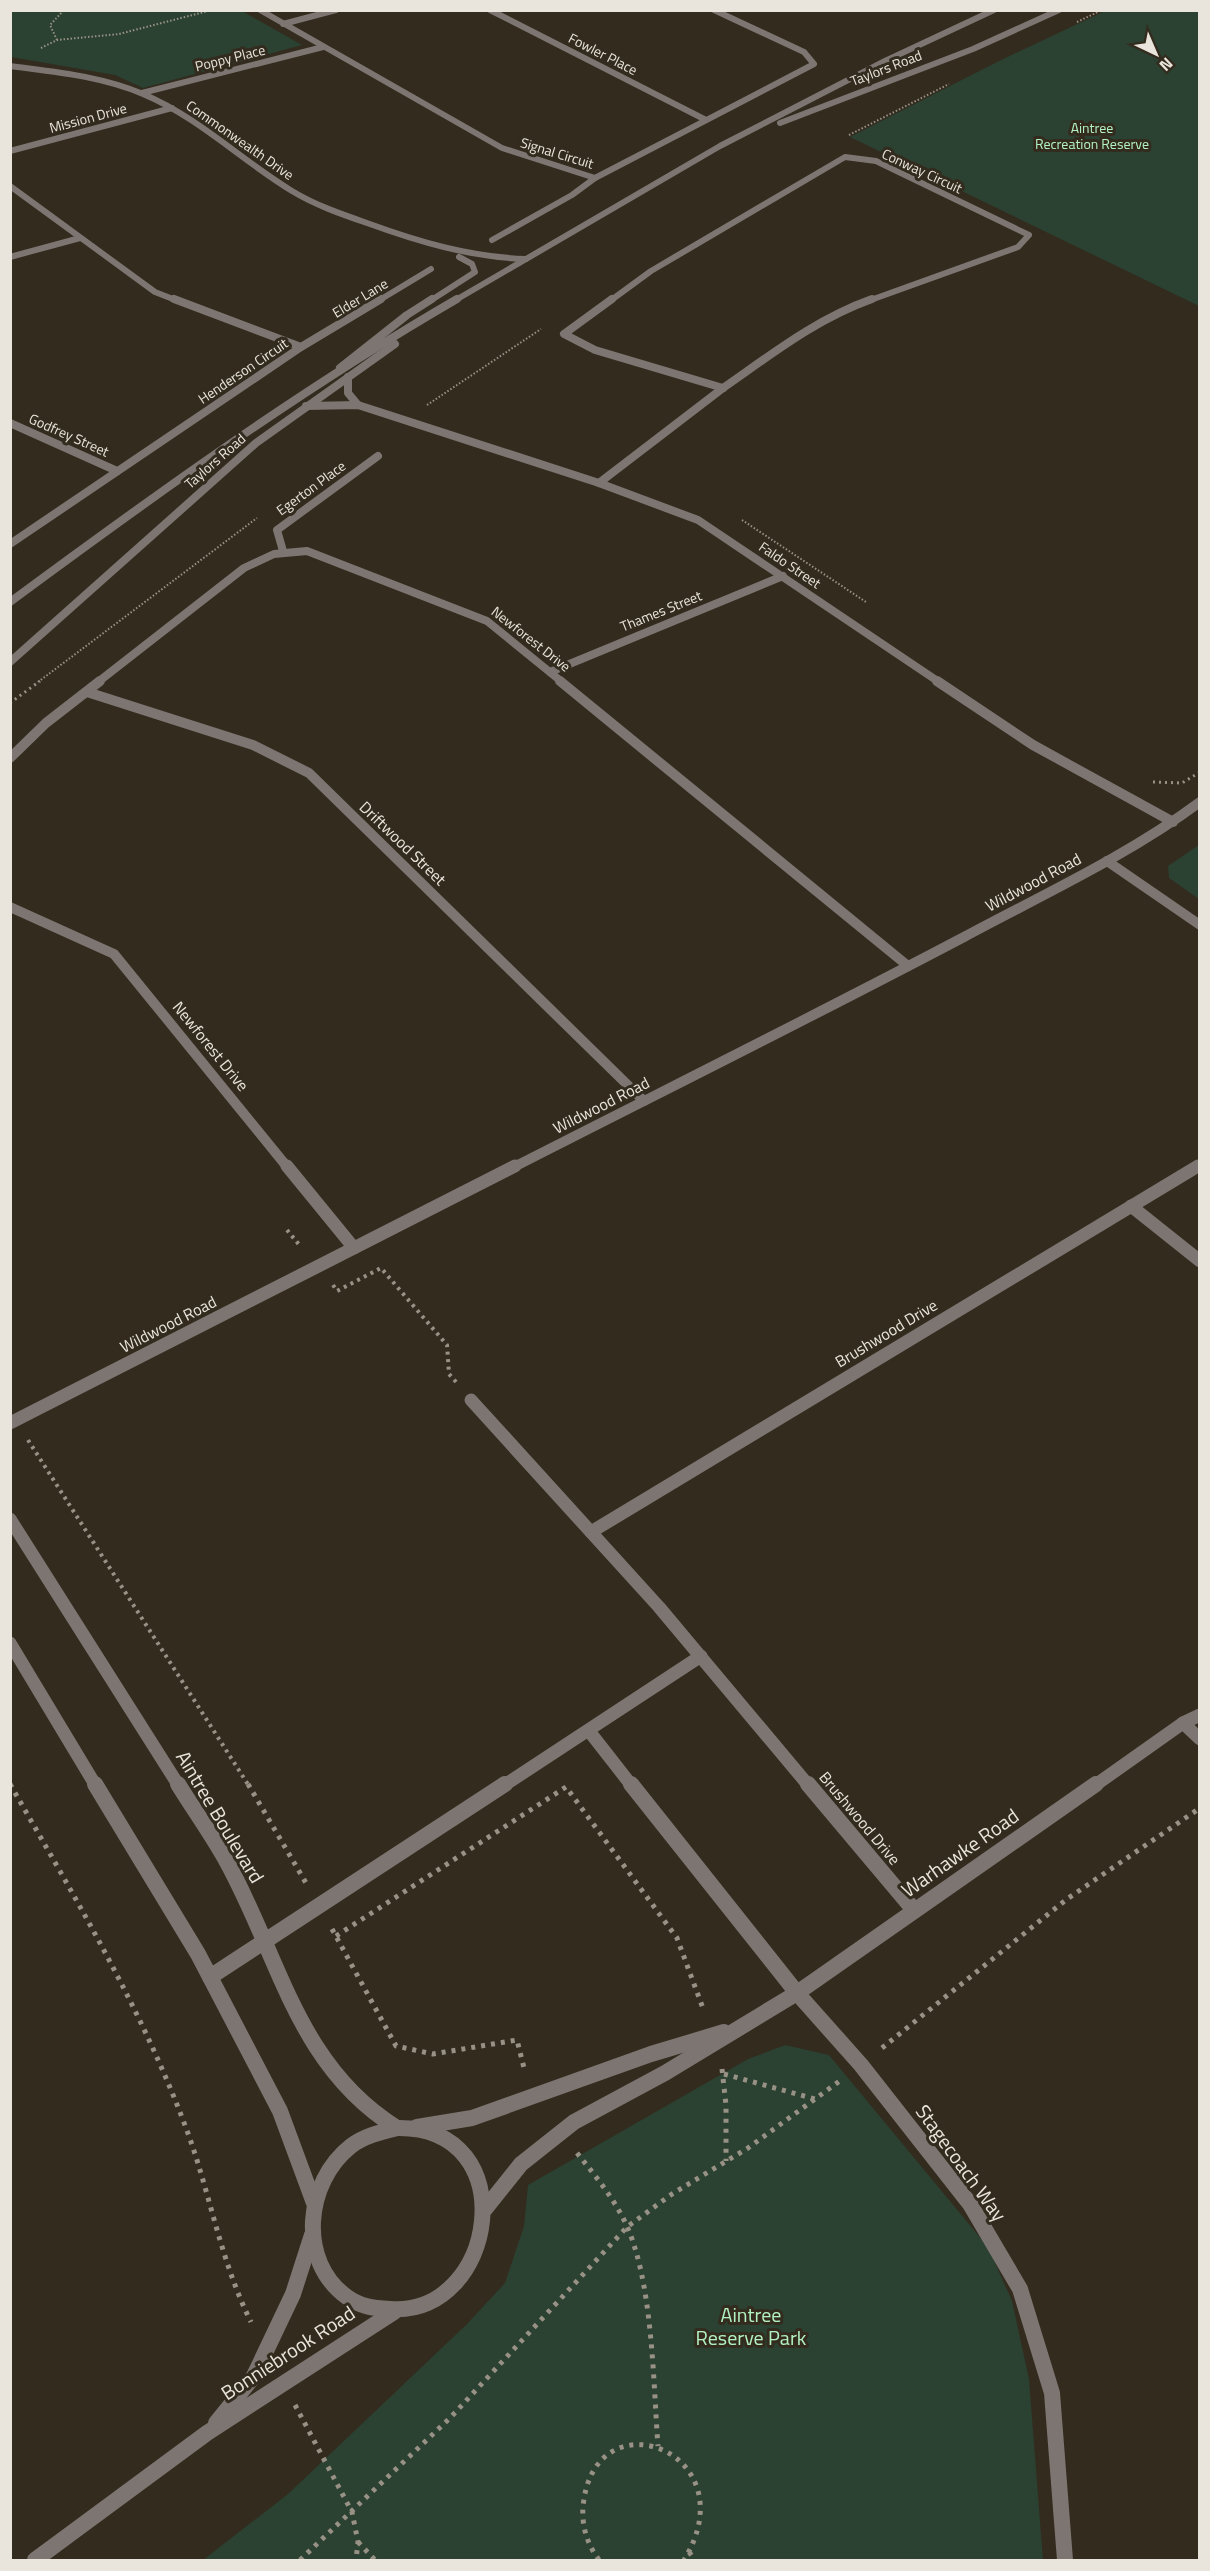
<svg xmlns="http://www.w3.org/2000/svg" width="1210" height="2571" viewBox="0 0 1210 2571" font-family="'Titillium Web',sans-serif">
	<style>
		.green { fill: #2b4131 }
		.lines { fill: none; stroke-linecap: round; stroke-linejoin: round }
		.path-far3 { stroke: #989186; stroke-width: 2; stroke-dasharray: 1.5 2; stroke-linecap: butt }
		.path-far2 { stroke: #989186; stroke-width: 3; stroke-dasharray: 2 4; stroke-linecap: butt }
		.path-far1 { stroke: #989186; stroke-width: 4; stroke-dasharray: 3 4.5; stroke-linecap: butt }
		.path { stroke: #989186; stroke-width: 5; stroke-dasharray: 4 6; stroke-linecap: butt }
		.service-far2 { stroke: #7d7571; stroke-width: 8 }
		.service-far1 { stroke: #7d7571; stroke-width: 13 }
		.service { stroke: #7d7571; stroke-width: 16 }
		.minor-far4 { stroke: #7d7571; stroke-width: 6 }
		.minor-far3 { stroke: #7d7571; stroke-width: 8 }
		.minor-far2 { stroke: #7d7571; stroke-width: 10 }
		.minor-far1 { stroke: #7d7571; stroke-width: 13 }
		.minor { stroke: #7d7571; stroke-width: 16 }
		.tertiary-far4 { stroke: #7d7571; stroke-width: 6 }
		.tertiary-far3 { stroke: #7d7571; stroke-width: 8 }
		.tertiary-far2 { stroke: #7d7571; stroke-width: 10 }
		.tertiary-far1 { stroke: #7d7571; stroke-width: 13 }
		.tertiary { stroke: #7d7571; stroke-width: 16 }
		.labels { text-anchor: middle; stroke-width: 6; stroke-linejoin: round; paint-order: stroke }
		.far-street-label { font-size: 14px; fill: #eae5dc; stroke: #332b1e }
		.far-park-label { font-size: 14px; fill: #b2f2c2; stroke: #332b1e }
		.street-label { font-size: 16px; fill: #eae5dc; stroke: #332b1e }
		.near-street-label { font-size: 20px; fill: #eae5dc; stroke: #332b1e }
		.near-park-label { font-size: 20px; fill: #b2f2c2; stroke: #332b1e }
	</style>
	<rect width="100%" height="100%" fill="#332b1e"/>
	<g class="green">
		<polygon points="1107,10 1199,11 1199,306 850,137 997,62"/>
		<polygon points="10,11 242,11 302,45 143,88 115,75 11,57"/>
		<polygon points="1199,845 1199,899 1169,878 1168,866"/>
		<polygon points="785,2045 829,2055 988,2247 1012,2301 1029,2379 1043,2560 203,2560 288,2494 467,2324 505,2283 524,2226 528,2185 748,2059"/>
	</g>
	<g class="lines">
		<g class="path-far3">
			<polyline points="1077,22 1102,10"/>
			<polyline points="57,40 50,25 64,10"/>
			<polyline points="41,48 57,40 119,34 212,10"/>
			<polyline points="849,135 949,84"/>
			<polyline points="427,405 541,329"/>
			<polyline points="742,520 866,602"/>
			<polyline points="38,682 257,518"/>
		</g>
		<g class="path-far2">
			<polyline points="10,703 40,681"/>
			<polyline points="1153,782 1182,783 1200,772"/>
		</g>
		<g class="path-far1">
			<polyline points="287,1230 301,1247"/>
			<polyline points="333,1285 337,1291 381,1268 447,1345 449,1374 457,1383"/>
			<polyline points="28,1440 249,1786"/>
		</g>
		<g class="path">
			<path d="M 10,1784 C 74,1896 141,2007 186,2128 C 210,2192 220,2260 251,2322"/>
			<polyline points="248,1784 306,1883"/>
			<polyline points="332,1929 396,2046 433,2054 517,2040 525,2072"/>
			<polyline points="336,1936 566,1787 677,1938 704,2011"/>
			<polyline points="882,2048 1067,1899 1200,1808"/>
			<polyline points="722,2069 726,2105 726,2161"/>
			<polyline points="724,2074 815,2099"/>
			<path d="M 577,2153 C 594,2174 612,2196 624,2220 C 653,2278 653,2381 658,2446"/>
			<polyline points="295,2405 352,2512 358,2542 356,2560"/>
			<polyline points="358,2542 375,2560"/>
			<polyline points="689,2552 695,2560"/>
			<polyline points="300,2560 451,2417 627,2227 672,2194 748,2148 841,2080"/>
			<path d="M 599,2560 C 586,2543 580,2521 584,2499 C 600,2395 749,2454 684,2560"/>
		</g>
		<polyline class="service-far2" points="283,551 277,530 378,456"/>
		<g class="service-far1">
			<polyline points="589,1731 632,1786"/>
			<polyline points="503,1786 701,1656"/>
		</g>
		<g class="service">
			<polyline points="631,1784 797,1993"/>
			<polyline points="265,1941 505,1784"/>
		</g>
		<g class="minor-far4">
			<polyline points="260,10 502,148 595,178 814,64 804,52 714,10"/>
			<polyline points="490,10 706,120"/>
			<polyline points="283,24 336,10"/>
			<path d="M 10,66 C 55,72 101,76 143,94 C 198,117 241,160 292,191 C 315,205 341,214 367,223 C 419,242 470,257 526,259"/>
			<polyline points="142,93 323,47"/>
			<polyline points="10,151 172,108"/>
			<polyline points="10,186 155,292 178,301"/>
			<polyline points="492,240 572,195 595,178"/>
			<polyline points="10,257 80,238"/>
			<polyline points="378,301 431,269"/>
			<polyline points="430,301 475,272 472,264 459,257"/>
			<polyline points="610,301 651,271 845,157 876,161 1029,235 1018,247 868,301"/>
		</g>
		<g class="minor-far3">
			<polyline points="612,299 564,334 595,350 723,388"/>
			<polyline points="301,347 381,299"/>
			<polyline points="340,368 407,315 432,299"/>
			<polyline points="348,377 348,393 358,405"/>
			<path d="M 723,388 C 772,354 816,319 872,299"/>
			<polyline points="306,406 358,405 599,483 698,520 939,682"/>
			<polyline points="10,423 117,471"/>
			<polyline points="599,483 723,388"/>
			<polyline points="10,544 301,347 174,299"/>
			<polyline points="550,672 783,576"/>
			<polyline points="98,682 244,568 274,554 307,551 487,621 562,682"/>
		</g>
		<g class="minor-far2">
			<polyline points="560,681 908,966"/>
			<polyline points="937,681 1033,745 1173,822"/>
			<polyline points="87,692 253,745 309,773 644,1101"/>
			<polyline points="10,758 46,723 100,681"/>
			<polyline points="1107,861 1200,925"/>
			<polyline points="10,907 114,954 288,1168"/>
			<polyline points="1196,1168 1200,1165"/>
		</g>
		<g class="minor-far1">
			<polyline points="287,1166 354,1248"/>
			<polyline points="1131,1206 1200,1261"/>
			<polyline points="471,1400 659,1607 809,1786"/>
			<polyline points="591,1532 1198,1166"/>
			<polyline points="1183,1723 1200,1739"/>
		</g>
		<g class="minor">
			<polyline points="808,1784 914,1910"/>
			<polyline points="210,1977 265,1941"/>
			<polyline points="797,1993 861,2065 970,2204 1020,2289 1052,2393 1065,2560"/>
		</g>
		<g class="tertiary-far4">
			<polyline points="780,123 973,49 1059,10"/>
			<polyline points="454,301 720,146 885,61 994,10"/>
		</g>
		<g class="tertiary-far3">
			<path d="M 10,602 C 155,495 300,390 457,299"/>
			<polyline points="10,662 256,443 395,344"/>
		</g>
		<path class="tertiary-far2" d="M 512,1168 C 663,1091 814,1016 964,937 C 1044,894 1127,856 1200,802"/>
		<g class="tertiary-far1">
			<polyline points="10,1423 515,1166"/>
			<polyline points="10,1519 179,1786"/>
			<polyline points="10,1643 96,1786"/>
			<polyline points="1094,1786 1183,1723 1200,1715"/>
		</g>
		<g class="tertiary">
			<polyline points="95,1784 198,1954 280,2111 314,2203"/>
			<path d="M 178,1784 C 194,1810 212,1835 227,1862 C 280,1958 297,2066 397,2128"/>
			<polyline points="417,2127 472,2118 651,2054 724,2032"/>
			<path d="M 397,2128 C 526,2126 497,2317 390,2309 C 373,2308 361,2307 347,2297 C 297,2261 305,2182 351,2146 C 364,2136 381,2132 397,2128 Z"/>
			<polyline points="485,2209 521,2164 574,2122 665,2073 797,1993 1096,1784"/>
			<polyline points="216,2423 254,2376 293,2294 312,2235"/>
			<polyline points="35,2560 207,2433 394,2312"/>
		</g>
	</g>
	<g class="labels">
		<g class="far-street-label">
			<text transform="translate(603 54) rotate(27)" y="5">Fowler Place</text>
			<text transform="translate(230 58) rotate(-14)" y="5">Poppy Place</text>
			<text transform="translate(886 68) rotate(-21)" y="5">Taylors Road</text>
			<text transform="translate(88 118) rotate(-15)" y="5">Mission Drive</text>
			<text transform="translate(240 140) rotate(35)" y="5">Commonwealth Drive</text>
			<text transform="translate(557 153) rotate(17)" y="5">Signal Circuit</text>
			<text transform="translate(922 171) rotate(25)" y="5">Conway Circuit</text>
			<text transform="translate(360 298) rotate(-31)" y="5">Elder Lane</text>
			<text transform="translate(243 371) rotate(-34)" y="5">Henderson Circuit</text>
			<text transform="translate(69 435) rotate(24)" y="5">Godfrey Street</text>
			<text transform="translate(215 461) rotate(-41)" y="5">Taylors Road</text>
			<text transform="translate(311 488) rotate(-36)" y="5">Egerton Place</text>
			<text transform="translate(790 565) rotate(34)" y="5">Faldo Street</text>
			<text transform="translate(661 611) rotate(-22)" y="5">Thames Street</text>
			<text transform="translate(531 639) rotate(38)" y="5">Newforest Drive</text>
		</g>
		<g class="far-park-label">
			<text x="1092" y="133">Aintree<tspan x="1092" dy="16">Recreation Reserve</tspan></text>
		</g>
		<g class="street-label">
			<text transform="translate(403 843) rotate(44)" y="6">Driftwood Street</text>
			<text transform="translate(1033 882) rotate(-28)" y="6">Wildwood Road</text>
			<text transform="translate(211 1046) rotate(51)" y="6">Newforest Drive</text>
			<text transform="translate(601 1105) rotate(-27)" y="6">Wildwood Road</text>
			<text transform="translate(168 1324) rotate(-27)" y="6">Wildwood Road</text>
			<text transform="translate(886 1333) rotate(-31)" y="6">Brushwood Drive</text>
			<text transform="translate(860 1818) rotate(50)" y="6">Brushwood Drive</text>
		</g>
		<g class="near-street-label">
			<text transform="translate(220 1817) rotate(59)" y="7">Aintree Boulevard</text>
			<text transform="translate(960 1853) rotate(-35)" y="7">Warhawke Road</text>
			<text transform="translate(961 2163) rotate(54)" y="7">Stagecoach Way</text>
			<text transform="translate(288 2353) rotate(-33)" y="7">Bonniebrook Road</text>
		</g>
		<g class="near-park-label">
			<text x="751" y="2322">Aintree<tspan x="751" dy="23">Reserve Park</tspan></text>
		</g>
	</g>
	<rect width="1210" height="2571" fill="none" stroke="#eae5dc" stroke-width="24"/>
	<g transform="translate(1156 54) rotate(136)" stroke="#332b1e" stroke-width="4.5" paint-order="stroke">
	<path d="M0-4.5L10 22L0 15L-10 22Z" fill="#eae5dc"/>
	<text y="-9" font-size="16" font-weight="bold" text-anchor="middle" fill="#eae5dc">N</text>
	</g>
</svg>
